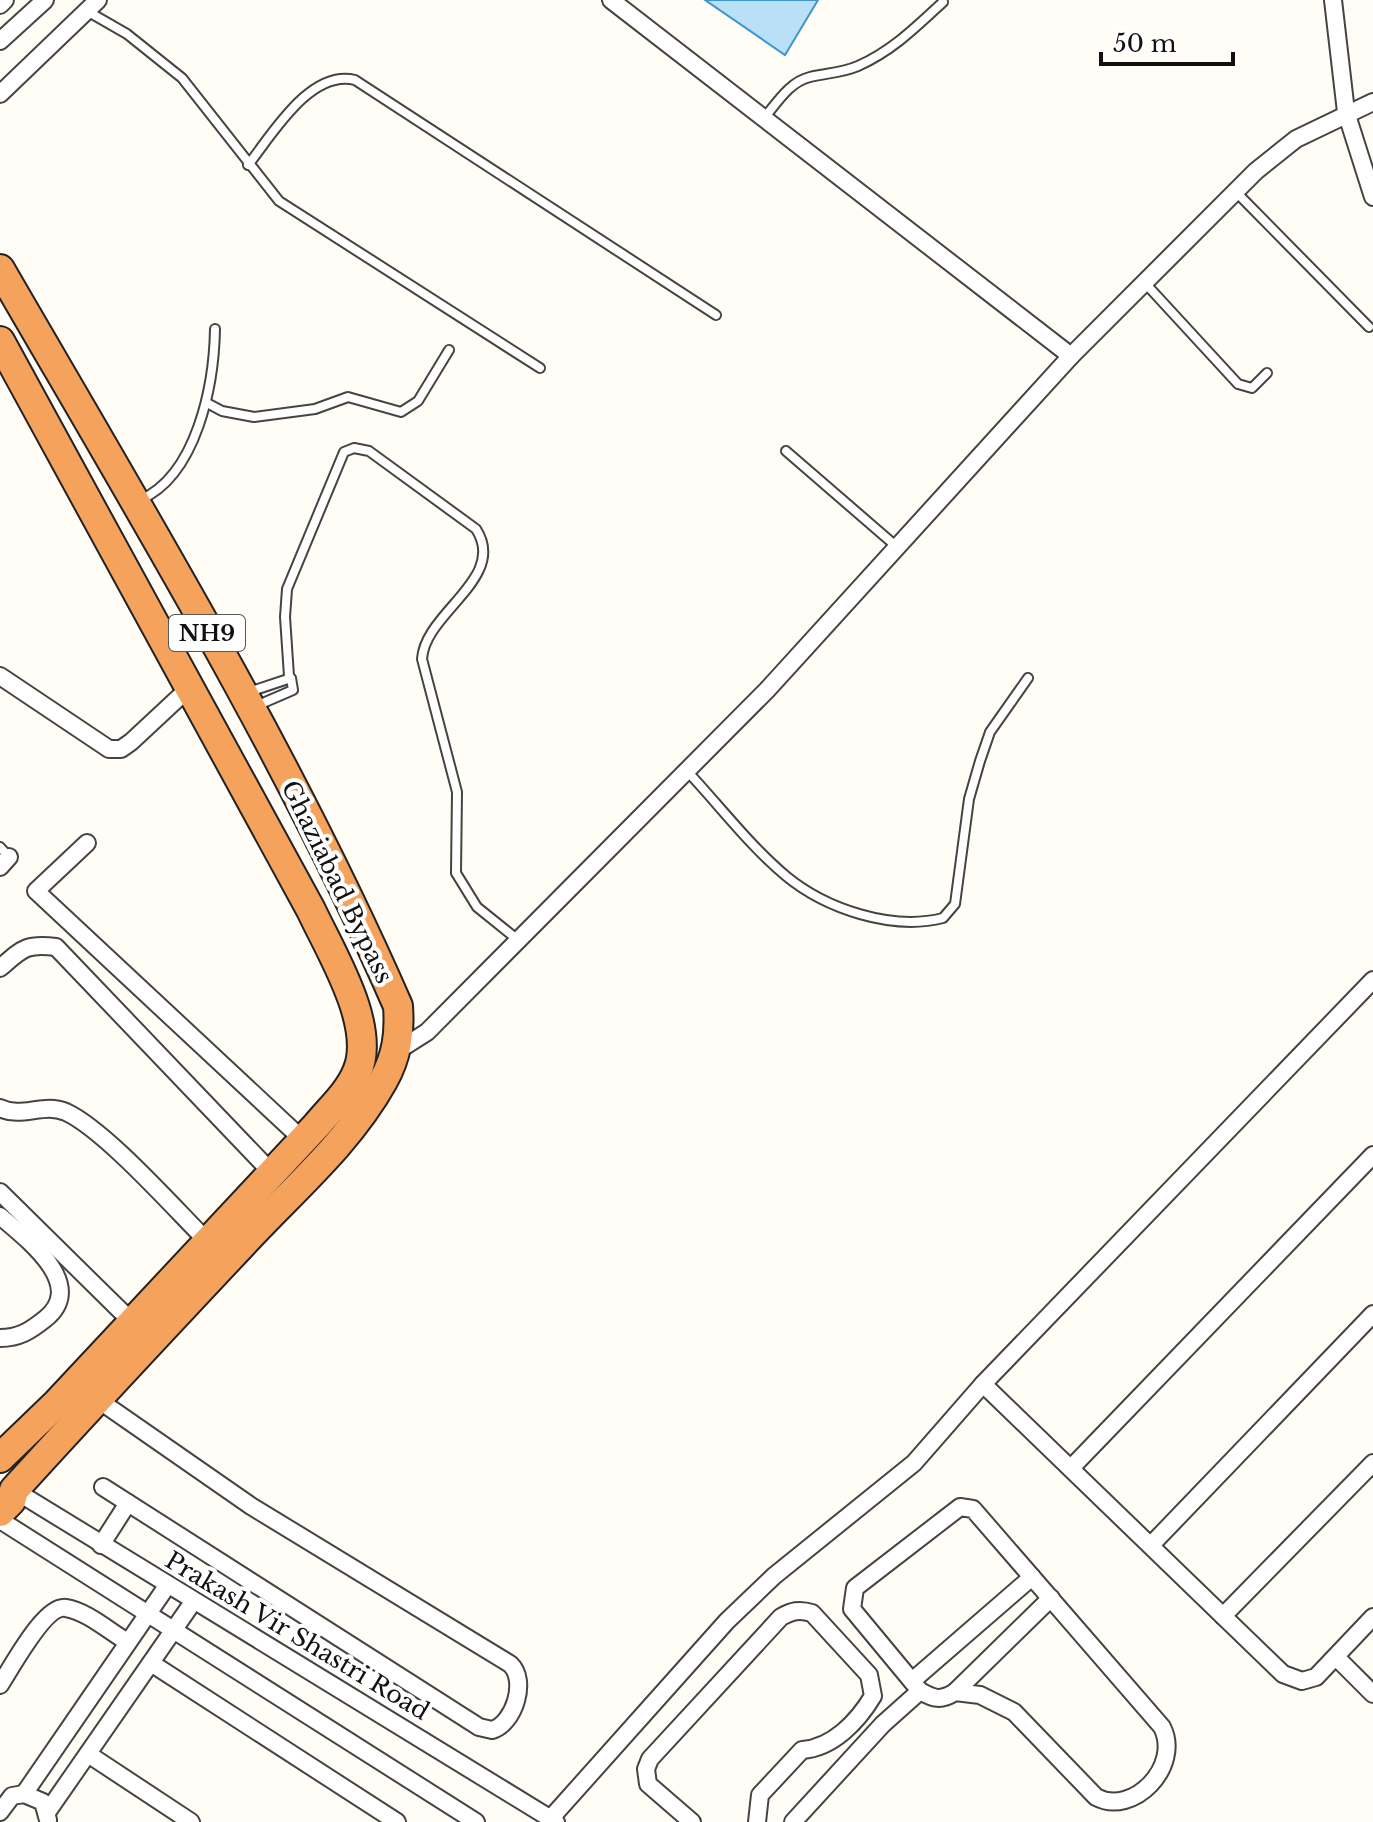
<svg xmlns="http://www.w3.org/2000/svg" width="1373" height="1822" viewBox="0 0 1373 1822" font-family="'Libre Baskerville',serif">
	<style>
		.water { fill: #b9e0f7; stroke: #3f96cf; stroke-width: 2 }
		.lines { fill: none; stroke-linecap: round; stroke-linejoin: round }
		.lane-casing { stroke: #444; stroke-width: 12 }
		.street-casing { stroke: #444; stroke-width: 20 }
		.highway-casing { stroke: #222; stroke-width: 32 }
		.lane { stroke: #fff; stroke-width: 8 }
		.street { stroke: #fff; stroke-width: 16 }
		.highway { stroke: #f5a25d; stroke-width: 28 }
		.labels { text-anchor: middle; stroke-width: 8; stroke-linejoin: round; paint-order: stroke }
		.shield { fill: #fff; stroke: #585858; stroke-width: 2 }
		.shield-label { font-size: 22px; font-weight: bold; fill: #111 }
		.street-label { font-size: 24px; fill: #111; stroke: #fff }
	</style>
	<rect width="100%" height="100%" fill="#fffdf5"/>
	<polygon class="water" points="705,0 818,0 785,55"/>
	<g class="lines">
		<defs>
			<g id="lane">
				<polyline points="87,11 127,34 182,78 279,201 540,368"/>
				<path d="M 764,118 C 777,103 789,82 810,77 C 826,73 842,73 858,66 C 892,51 916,27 943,2"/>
				<path d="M 248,165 C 272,135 310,69 355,80 L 716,315"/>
				<polyline points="1236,192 1369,327"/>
				<polyline points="1145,283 1238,384 1252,388 1267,373"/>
				<polyline points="207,403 222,411 254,417 315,409 348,397 401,412 418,401 449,350"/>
				<polyline points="786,451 897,547"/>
				<path d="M 140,500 C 197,475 214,385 215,329"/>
				<path d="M 289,676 L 285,617 L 287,589 L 344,452 L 354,448 L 369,451 L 476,529 C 508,578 425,612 422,659 L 457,792 L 456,873 L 477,907 L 518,940"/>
				<polyline points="249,692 291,678 293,690 256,706"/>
				<path d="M 687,771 C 719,805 750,846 786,876 C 826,909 892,931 943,918 L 955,904 L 969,799 L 980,761 L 990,732 L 1028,678"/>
				<polyline points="0,847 9,857"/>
			</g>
			<g id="street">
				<polyline points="611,0 1071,356"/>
				<polyline points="1333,0 1346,112 1373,197"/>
				<polyline points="0,5 5,0"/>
				<polyline points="0,41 45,0"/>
				<polyline points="0,94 98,0"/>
				<polyline points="0,676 109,749 121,749 131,742 189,688"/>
				<polyline points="87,843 36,891 303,1140"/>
				<polyline points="0,867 9,857"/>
				<path d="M 0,968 C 22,949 26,943 56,947 L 272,1173"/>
				<polyline points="397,1051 427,1032 767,690 1071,356 1256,171 1296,139 1373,102"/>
				<path d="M 0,1108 C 22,1119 43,1102 66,1112 C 105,1130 174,1208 208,1242"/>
				<polyline points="0,1192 131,1321"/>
				<path d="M 0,1216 C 27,1239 88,1285 45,1319 C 30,1331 19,1338 0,1338"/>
				<polyline points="983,1384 1283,1674 1302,1681 1316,1677 1373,1617"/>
				<path d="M 97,1399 L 251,1506 L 510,1664 C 528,1680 514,1724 492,1730 L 479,1727 L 103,1487"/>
				<polyline points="1072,1467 1373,1155"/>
				<polyline points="14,1490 556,1822"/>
				<path d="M 960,1507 L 973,1509 L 1162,1727 C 1182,1766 1133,1817 1096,1797 L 1014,1712 L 980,1695 L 955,1692 C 941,1701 934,1699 920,1691 L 852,1609 L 855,1588 Z"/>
				<polyline points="0,1520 476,1822"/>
				<polyline points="1152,1544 1373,1314"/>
				<polyline points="101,1545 128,1503"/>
				<polyline points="1223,1616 1373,1463"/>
				<polyline points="1336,1657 1373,1694"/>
				<polyline points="151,1663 397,1822"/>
				<polyline points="912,1681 1032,1577"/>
				<path d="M 0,1685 C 12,1667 45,1604 66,1608 C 86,1611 109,1631 126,1641"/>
				<polyline points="955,1692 1051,1598"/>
				<polyline points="88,1754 191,1822"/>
				<polyline points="24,1794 167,1586"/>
				<polyline points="48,1811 193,1602"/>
				<polyline points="0,1812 12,1796 24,1794 43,1802 48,1820"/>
				<polyline points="551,1818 727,1621 774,1576 914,1463 983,1384 1373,980"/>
				<path d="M 692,1822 L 648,1784 L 646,1769 L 650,1759 L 781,1617 C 792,1611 799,1609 812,1613 L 869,1675 L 873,1696 C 858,1721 833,1748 802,1750 L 760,1795 L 757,1822"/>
				<polyline points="793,1822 883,1724 920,1691"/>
			</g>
			<g id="highway">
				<path d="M 0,269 C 139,509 287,752 398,1006 C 400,1034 397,1056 383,1081 C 349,1142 296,1187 249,1237 C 170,1321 91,1405 14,1490 L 11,1501 L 0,1512"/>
				<path d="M 0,341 L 311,910 C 331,953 377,1026 357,1072 C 349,1092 330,1109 316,1126 L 57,1403 L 0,1458"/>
			</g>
		</defs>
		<use href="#lane" class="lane-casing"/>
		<use href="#street" class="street-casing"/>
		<use href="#highway" class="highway-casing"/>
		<use href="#lane" class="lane"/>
		<use href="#street" class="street"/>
		<use href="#highway" class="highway"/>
	</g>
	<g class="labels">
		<rect class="shield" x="169" y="615" width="76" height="36" rx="6"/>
		<g class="shield-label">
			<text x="207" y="641">NH9</text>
		</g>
		<g class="street-label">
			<text transform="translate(337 882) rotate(64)" y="8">Ghaziabad Bypass</text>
			<text transform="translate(297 1636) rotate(31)" y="8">Prakash Vir Shastri Road</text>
		</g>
	</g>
	<path d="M1101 52v12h132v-12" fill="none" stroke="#111111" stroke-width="4"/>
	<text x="1113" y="52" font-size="24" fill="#111111" stroke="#ffffff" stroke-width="6" paint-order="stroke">50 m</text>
</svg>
